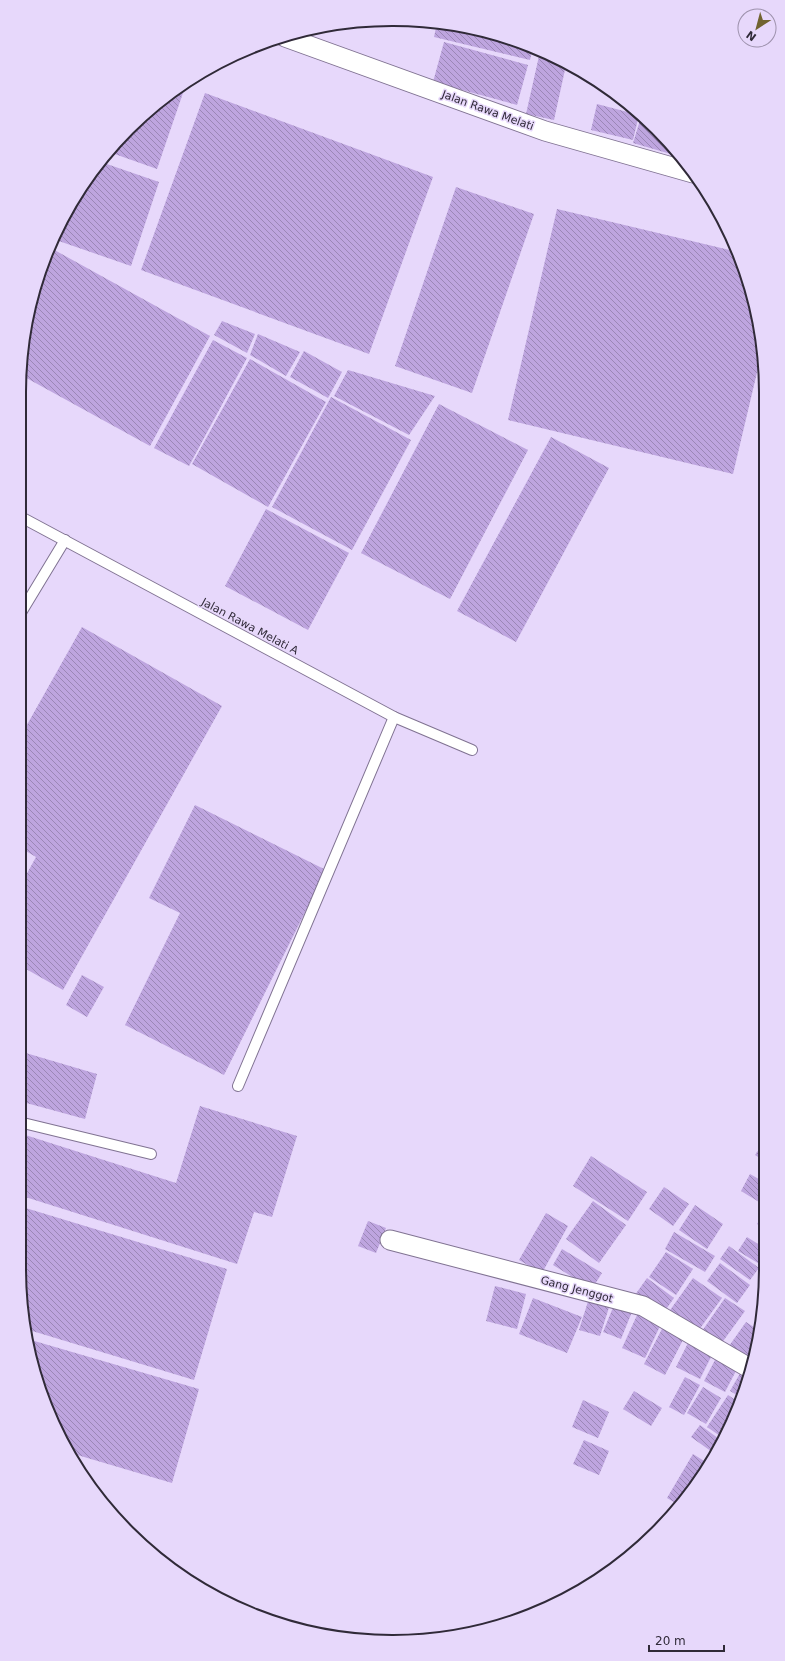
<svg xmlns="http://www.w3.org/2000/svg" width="785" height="1661" viewBox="0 0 785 1661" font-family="'DejaVu Sans',sans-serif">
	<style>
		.building { fill: url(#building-back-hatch) }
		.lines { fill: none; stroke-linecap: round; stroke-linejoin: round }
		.service-casing { stroke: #807392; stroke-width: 12 }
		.minor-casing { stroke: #807392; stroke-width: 21 }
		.service { stroke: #fff; stroke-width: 10 }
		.minor { stroke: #fff; stroke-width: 19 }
		.labels { text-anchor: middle; stroke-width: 3; stroke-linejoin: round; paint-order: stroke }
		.street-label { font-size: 11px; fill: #302a38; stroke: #e7d8fb }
		.rim { fill: none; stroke: #302a38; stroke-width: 2 }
	</style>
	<defs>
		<pattern id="building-back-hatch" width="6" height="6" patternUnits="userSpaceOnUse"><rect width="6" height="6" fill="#bea5df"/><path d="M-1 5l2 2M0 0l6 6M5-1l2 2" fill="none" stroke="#9b87b6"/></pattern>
	</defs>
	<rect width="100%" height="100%" fill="#e7d8fb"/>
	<g class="building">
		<polygon points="437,23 466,26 533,47 530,60 434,37"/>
		<polygon points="444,42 528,65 517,105 433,82"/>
		<polygon points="539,56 557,60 566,65 554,120 526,114"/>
		<polygon points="194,77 192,85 184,83 185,82"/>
		<polygon points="178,88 184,90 157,169 109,152 129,128"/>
		<polygon points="205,93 433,177 369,354 141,270"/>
		<polygon points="597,104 639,115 633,140 591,130"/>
		<polygon points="641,117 675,151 674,155 633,143"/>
		<polygon points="101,162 159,182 131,266 53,239 82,185"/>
		<polygon points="456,187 534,214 472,393 395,366"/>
		<polygon points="557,209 738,252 763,347 733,474 508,420"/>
		<polygon points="49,247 210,336 150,446 21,375 26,319"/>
		<polygon points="222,321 255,334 247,353 214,335"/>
		<polygon points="258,334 300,352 286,376 250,355"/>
		<polygon points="213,340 247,358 189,466 154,448"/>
		<polygon points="304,351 342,372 328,398 290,377"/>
		<polygon points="250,359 326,402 268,507 192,464"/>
		<polygon points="348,370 435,396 409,435 334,396"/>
		<polygon points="331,397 411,440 352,550 272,507"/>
		<polygon points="439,404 528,450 450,599 361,553"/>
		<polygon points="551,437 609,468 516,642 457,611"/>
		<polygon points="763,488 763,510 758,509"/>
		<polygon points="266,509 349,553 308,630 225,586"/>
		<polygon points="82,627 222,706 63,990 19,965 19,888 36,857 19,847 19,739"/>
		<polygon points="195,805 326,870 224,1075 125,1025 180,913 149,898"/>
		<polygon points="82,975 104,987 87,1017 66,1005"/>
		<polygon points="19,1051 97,1074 85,1119 19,1101"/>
		<polygon points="200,1106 297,1136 272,1217 254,1212 237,1264 19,1195 19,1133 176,1183"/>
		<polygon points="764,1142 766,1143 766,1162 755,1155"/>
		<polygon points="591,1156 647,1192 628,1221 573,1186"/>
		<polygon points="750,1174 766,1183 766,1202 764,1205 741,1191"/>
		<polygon points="664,1187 689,1204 673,1226 649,1209"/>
		<polygon points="593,1201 626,1225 599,1263 566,1239"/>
		<polygon points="695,1205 723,1224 707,1249 679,1230"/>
		<polygon points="19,1206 227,1269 194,1380 29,1330 19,1268"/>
		<polygon points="766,1210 766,1230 757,1224"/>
		<polygon points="546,1213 568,1226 542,1273 519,1260"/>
		<polygon points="368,1221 386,1228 376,1253 358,1246"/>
		<polygon points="674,1232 715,1256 705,1272 665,1249"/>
		<polygon points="747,1237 766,1249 766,1268 738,1251"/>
		<polygon points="729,1246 759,1268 750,1280 720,1259"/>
		<polygon points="562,1249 602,1273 592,1289 553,1265"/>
		<polygon points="666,1252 693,1269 676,1295 649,1277"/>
		<polygon points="720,1263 750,1285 737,1303 707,1281"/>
		<polygon points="647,1278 674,1298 662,1315 635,1295"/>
		<polygon points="693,1278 722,1298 696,1334 668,1313"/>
		<polygon points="495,1286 526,1294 517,1329 486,1321"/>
		<polygon points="590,1295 611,1301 600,1336 579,1330"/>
		<polygon points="533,1298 582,1317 567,1353 519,1334"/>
		<polygon points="725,1298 745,1311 721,1344 702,1331"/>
		<polygon points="614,1305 632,1312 621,1339 603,1332"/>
		<polygon points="638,1313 661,1324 645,1358 622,1348"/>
		<polygon points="746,1322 760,1331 759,1342 754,1356 753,1356 750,1360 729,1346"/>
		<polygon points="663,1327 684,1338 665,1375 644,1364"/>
		<polygon points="31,1340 199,1389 172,1483 74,1454 39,1389"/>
		<polygon points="688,1343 712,1355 700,1379 676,1367"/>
		<polygon points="716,1358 737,1369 725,1392 704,1381"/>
		<polygon points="743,1368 750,1372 742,1398 730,1391"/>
		<polygon points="685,1377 700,1385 684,1415 669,1407"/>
		<polygon points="703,1387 721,1398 706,1424 687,1413"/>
		<polygon points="634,1391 662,1408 651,1426 623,1409"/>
		<polygon points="728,1395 740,1403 737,1412 723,1438 707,1427"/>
		<polygon points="583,1400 609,1412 598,1438 572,1427"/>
		<polygon points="700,1425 722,1441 715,1454 691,1437"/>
		<polygon points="584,1440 609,1451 599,1475 573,1464"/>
		<polygon points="693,1454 709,1464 703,1476 679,1505 667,1498"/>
	</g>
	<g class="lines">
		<defs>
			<g id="service">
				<polyline points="19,516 394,717 472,750"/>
				<polyline points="19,616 65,540"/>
				<polyline points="238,1086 394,717"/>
				<polyline points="19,1122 151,1154"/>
			</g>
			<g id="minor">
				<polyline points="285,37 545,131 693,173"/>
				<polyline points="390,1240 643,1306 751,1369"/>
			</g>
		</defs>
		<use href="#service" class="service-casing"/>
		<use href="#minor" class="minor-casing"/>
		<use href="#service" class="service"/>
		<use href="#minor" class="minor"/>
	</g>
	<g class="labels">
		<g class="street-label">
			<text transform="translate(488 110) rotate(20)" y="4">Jalan Rawa Melati</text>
			<text transform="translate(250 626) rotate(28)" y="4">Jalan Rawa Melati A</text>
			<text transform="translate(577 1289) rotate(15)" y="4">Gang Jenggot</text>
		</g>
	</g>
	<path d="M0 0H785V1661H0ZM392 26H393A366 366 0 0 1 759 392V1269A366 366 0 0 1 393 1635H392A366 366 0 0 1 26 1269V392A366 366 0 0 1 392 26Z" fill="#e7d8fb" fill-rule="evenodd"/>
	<path class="rim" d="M392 26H393A366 366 0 0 1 759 392V1269A366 366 0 0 1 393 1635H392A366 366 0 0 1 26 1269V392A366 366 0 0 1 392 26Z"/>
	<g transform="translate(757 28) rotate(216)"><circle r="19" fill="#e7d8fb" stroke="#9e92ad"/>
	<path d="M0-3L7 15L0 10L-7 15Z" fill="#716330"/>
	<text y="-6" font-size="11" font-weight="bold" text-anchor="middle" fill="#302a38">N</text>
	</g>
	<path d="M649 1645v6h75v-6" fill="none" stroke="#302a38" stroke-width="2"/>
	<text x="655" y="1645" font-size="12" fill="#302a38" stroke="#e7d8fb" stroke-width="3" paint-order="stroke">20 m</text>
</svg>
